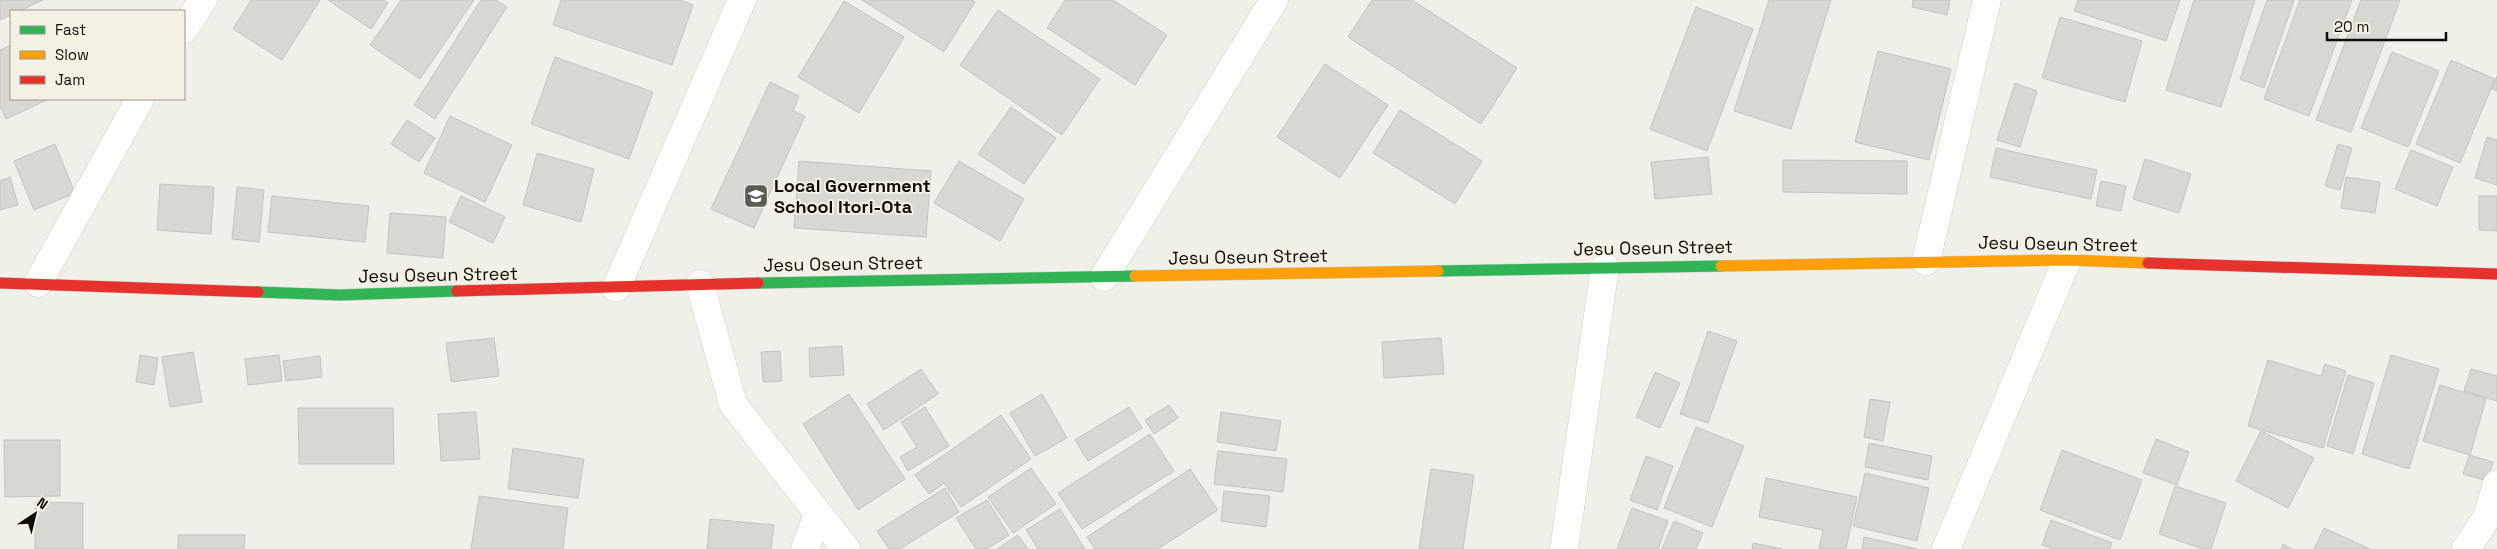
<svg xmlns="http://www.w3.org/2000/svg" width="2497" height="549" viewBox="0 0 2497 549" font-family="'Space Grotesk',sans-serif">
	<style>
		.building { fill: #d9d7d2; stroke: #c4c3be }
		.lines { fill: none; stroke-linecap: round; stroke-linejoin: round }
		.street-casing { stroke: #cecdc8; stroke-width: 29 }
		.fast-casing { stroke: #cecdc8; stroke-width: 12 }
		.slow-casing { stroke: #cecdc8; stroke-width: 12 }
		.jam-casing { stroke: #cecdc8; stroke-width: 12 }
		.street { stroke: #fdfdfc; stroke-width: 28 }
		.fast { stroke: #30b455; stroke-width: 11 }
		.slow { stroke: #ff9f0a; stroke-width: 11 }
		.jam { stroke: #e5322d; stroke-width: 11 }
		.labels { text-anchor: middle; stroke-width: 4; stroke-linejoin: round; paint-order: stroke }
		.poi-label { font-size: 18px; font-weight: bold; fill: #0d0c08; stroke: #f4f1e4; text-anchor: start }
		.street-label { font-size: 18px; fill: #0d0c08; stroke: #f4f1e4 }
	</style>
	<rect width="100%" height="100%" fill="#f0efe8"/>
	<g class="building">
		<polygon points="0,0 43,0 19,11 11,11 11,15 0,20"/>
		<polygon points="251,0 320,0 282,60 233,29"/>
		<polygon points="328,0 384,0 388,3 371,29"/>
		<polygon points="401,0 474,0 420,79 370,45"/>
		<polygon points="481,0 496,0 507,7 435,119 414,105"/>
		<polygon points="561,0 680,0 693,5 672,65 553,25"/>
		<polygon points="862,0 972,0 975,2 944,52"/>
		<polygon points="1065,0 1113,0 1167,35 1135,85 1047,28"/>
		<polygon points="1372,0 1412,0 1517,68 1481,124 1348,37"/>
		<polygon points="1769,0 1831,0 1791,129 1734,111"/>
		<polygon points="1913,0 1950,0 1947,15 1912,7"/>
		<polygon points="2078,0 2180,0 2166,41 2074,11"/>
		<polygon points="2194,0 2255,0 2221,107 2166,90"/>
		<polygon points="2267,0 2294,0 2264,88 2240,79"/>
		<polygon points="2300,0 2352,0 2309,116 2264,99"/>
		<polygon points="2361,0 2400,0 2351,132 2316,120"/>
		<polygon points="844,1 904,37 859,113 798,77"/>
		<polygon points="1696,7 1753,29 1707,151 1650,129"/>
		<polygon points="998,10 1100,79 1062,135 960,65"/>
		<polygon points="2060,17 2142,41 2125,102 2042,78"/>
		<polygon points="11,45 11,99 49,99 6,119 0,106 0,50"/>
		<polygon points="1878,51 1951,69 1929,160 1855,142"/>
		<polygon points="2392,52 2439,71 2408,147 2361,128"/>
		<polygon points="555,57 653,92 629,159 531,124"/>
		<polygon points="2451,60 2495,79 2460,163 2416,144"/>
		<polygon points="1325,64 1388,105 1340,178 1277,137"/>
		<polygon points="2497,76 2497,91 2492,89"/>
		<polygon points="770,82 799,96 793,111 805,116 754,228 711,209"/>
		<polygon points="2015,83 2037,91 2020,147 1997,140"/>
		<polygon points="1011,107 1056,138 1024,184 978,154"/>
		<polygon points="1400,110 1482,161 1455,204 1373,153"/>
		<polygon points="450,116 512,145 485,202 424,173"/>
		<polygon points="407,120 435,138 419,162 391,144"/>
		<polygon points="2487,137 2497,140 2497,185 2475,178"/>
		<polygon points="55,144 75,193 34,210 14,161"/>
		<polygon points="2338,144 2352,148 2340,190 2325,186"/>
		<polygon points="1996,148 2097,170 2091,199 1990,177"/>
		<polygon points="2411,150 2453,167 2437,206 2395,189"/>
		<polygon points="537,153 594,169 581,222 523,205"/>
		<polygon points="1708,157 1712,194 1655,199 1651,162"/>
		<polygon points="2145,159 2191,174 2179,213 2133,199"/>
		<polygon points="1783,160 1907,161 1907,194 1783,192"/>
		<polygon points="799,161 931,171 926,237 794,228"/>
		<polygon points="959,161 1024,199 1000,241 934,203"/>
		<polygon points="10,177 18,205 0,210 0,181"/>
		<polygon points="2346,177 2380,182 2375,213 2341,208"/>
		<polygon points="2101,181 2126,186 2121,211 2096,206"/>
		<polygon points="160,184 214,187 211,234 157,230"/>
		<polygon points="237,187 264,190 259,242 232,239"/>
		<polygon points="272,196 369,206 365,242 268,232"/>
		<polygon points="461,196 505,217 493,243 449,222"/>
		<polygon points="2479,196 2497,196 2497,231 2479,230"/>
		<polygon points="390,213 446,217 443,258 387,253"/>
		<polygon points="1708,331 1737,341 1708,423 1680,414"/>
		<polygon points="494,338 499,376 451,382 446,343"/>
		<polygon points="1441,338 1444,374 1384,378 1382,342"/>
		<polygon points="842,346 844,375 810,377 809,348"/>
		<polygon points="780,351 782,381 763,382 761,352"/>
		<polygon points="193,352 202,402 170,407 162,357"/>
		<polygon points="140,355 158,358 154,385 136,382"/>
		<polygon points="279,355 282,381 248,385 245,359"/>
		<polygon points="2391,355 2439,369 2409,469 2362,454"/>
		<polygon points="320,356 322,377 286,381 283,361"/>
		<polygon points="2268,360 2321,376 2325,364 2346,371 2323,448 2248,426"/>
		<polygon points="921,369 938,394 884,430 867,404"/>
		<polygon points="2471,369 2497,376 2497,401 2464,391"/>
		<polygon points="1655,372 1680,383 1660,428 1636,417"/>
		<polygon points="2348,375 2374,383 2353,454 2327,446"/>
		<polygon points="2440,385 2486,399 2470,455 2423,441"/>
		<polygon points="849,394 905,479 858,510 803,424"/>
		<polygon points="1042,394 1067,438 1035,456 1010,413"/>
		<polygon points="1870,399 1890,402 1883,441 1864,437"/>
		<polygon points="1169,405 1178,418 1154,434 1145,420"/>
		<polygon points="925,407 949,446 908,471 900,457 917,447 901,422"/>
		<polygon points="1129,407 1142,428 1088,461 1075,440"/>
		<polygon points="298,408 393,408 394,464 299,464"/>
		<polygon points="476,412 480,459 441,461 438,414"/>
		<polygon points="1221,412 1281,421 1276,451 1217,442"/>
		<polygon points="1001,415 1031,459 961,507 944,483 929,494 915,475"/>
		<polygon points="1696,427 1744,446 1712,527 1664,508"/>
		<polygon points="2261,431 2314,458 2288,508 2236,481"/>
		<polygon points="1150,434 1174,471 1082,529 1058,493"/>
		<polygon points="2156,439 2189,452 2177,485 2143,473"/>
		<polygon points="4,440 60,440 60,496 5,497"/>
		<polygon points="1869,443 1932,456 1928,480 1865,467"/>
		<polygon points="513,448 584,459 578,498 508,489"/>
		<polygon points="2062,450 2142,480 2120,540 2040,510"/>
		<polygon points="1218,451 1287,459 1283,492 1214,484"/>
		<polygon points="2469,455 2493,462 2487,481 2463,474"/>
		<polygon points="1646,456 1673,466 1657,510 1630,500"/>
		<polygon points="1031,468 1056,504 1013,533 988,497"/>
		<polygon points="1190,469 1218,510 1158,549 1095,549 1087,537"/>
		<polygon points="1431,469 1474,475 1463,549 1419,549"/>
		<polygon points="1865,473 1929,488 1917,541 1853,526"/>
		<polygon points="1766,478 1857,497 1846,549 1819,549 1823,530 1759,517"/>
		<polygon points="2175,486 2226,503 2211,549 2203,549 2159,534"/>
		<polygon points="945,488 959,512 900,549 889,549 877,531"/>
		<polygon points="1224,491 1270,496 1266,527 1221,521"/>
		<polygon points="479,496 568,508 563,549 471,549"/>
		<polygon points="987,500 1009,535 987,549 976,549 956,518"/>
		<polygon points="35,502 83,503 83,549 35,549"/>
		<polygon points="1632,508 1668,521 1658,549 1617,549"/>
		<polygon points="1060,509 1085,549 1038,549 1026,530"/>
		<polygon points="710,519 774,525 771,549 707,549"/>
		<polygon points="2051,520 2112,543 2110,549 2053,549 2042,545"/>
		<polygon points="1674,521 1703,533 1696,549 1662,549"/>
		<polygon points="2324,528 2370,549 2314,549"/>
		<polygon points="178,535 245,535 244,549 178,549"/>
		<polygon points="1018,535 1028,549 997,549"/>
		<polygon points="1864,537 1917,549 1862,549"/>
		<polygon points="1753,543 1782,549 1752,549"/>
		<polygon points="2283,544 2292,549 2281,549"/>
	</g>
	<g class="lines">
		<defs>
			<g id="street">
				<polyline points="184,29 203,0"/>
				<polyline points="1926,261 1987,0"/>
				<polyline points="1104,277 1274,0"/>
				<polyline points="38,283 140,99"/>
				<polyline points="700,284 733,404 846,549"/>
				<polyline points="616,288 742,0"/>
				<polyline points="805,549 818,514"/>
				<polyline points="1564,549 1605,267"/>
				<polyline points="1946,549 2067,260"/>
				<polyline points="2466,549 2487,517 2497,484"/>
			</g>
			<g id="fast">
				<polyline points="1438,271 1721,266"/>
				<polyline points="758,283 1135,276"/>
				<polyline points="258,292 340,295 457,291"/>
			</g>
			<g id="slow">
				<polyline points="1721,266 2067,260 2148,263"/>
				<polyline points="1135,276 1438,271"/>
			</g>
			<g id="jam">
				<polyline points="2148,263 2497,274"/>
				<polyline points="0,283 258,292"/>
				<polyline points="457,291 758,283"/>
			</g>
		</defs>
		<use href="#street" class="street-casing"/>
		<use href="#fast" class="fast-casing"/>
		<use href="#slow" class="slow-casing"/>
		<use href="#jam" class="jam-casing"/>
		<use href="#street" class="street"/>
		<use href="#fast" class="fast"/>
		<use href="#slow" class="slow"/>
		<use href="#jam" class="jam"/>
	</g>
	<defs>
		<symbol id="school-square" viewBox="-11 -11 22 22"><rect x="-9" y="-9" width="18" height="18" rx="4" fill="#5c5b56" stroke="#f4f1e4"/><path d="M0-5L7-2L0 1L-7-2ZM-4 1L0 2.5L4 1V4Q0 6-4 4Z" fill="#fff"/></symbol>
	</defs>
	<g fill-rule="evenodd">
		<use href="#school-square" x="742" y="182" width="28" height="28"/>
	</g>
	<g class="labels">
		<g class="poi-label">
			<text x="774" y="192">Local Government<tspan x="774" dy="21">School Itori-Ota</tspan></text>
		</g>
		<g class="street-label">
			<text transform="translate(2058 244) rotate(1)" y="6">Jesu Oseun Street</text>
			<text transform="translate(1653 248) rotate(-1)" y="6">Jesu Oseun Street</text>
			<text transform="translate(1248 257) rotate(-1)" y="6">Jesu Oseun Street</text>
			<text transform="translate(843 264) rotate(-1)" y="6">Jesu Oseun Street</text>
			<text transform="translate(438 275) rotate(-1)" y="6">Jesu Oseun Street</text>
		</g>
	</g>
	<rect x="10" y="10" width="175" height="90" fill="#f4f1e4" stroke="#98958c"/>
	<rect x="20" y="26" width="25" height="8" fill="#30b455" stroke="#98958c"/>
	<text x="55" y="35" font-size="15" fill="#0d0c08">Fast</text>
	<rect x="20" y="51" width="25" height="8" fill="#ff9f0a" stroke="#98958c"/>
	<text x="55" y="60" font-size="15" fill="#0d0c08">Slow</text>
	<rect x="20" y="76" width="25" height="8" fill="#e5322d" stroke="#98958c"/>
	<text x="55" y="85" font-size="15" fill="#0d0c08">Jam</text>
	<g transform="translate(35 514) rotate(35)" stroke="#f4f1e4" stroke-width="4" paint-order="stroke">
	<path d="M0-4L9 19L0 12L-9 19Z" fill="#0d0c08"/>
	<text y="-8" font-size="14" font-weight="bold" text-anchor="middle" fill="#0d0c08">N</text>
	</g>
	<path d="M2327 32v8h119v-8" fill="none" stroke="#0d0c08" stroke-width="2.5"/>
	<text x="2334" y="32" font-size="15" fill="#0d0c08" stroke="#f4f1e4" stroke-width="4" paint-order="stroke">20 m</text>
</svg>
